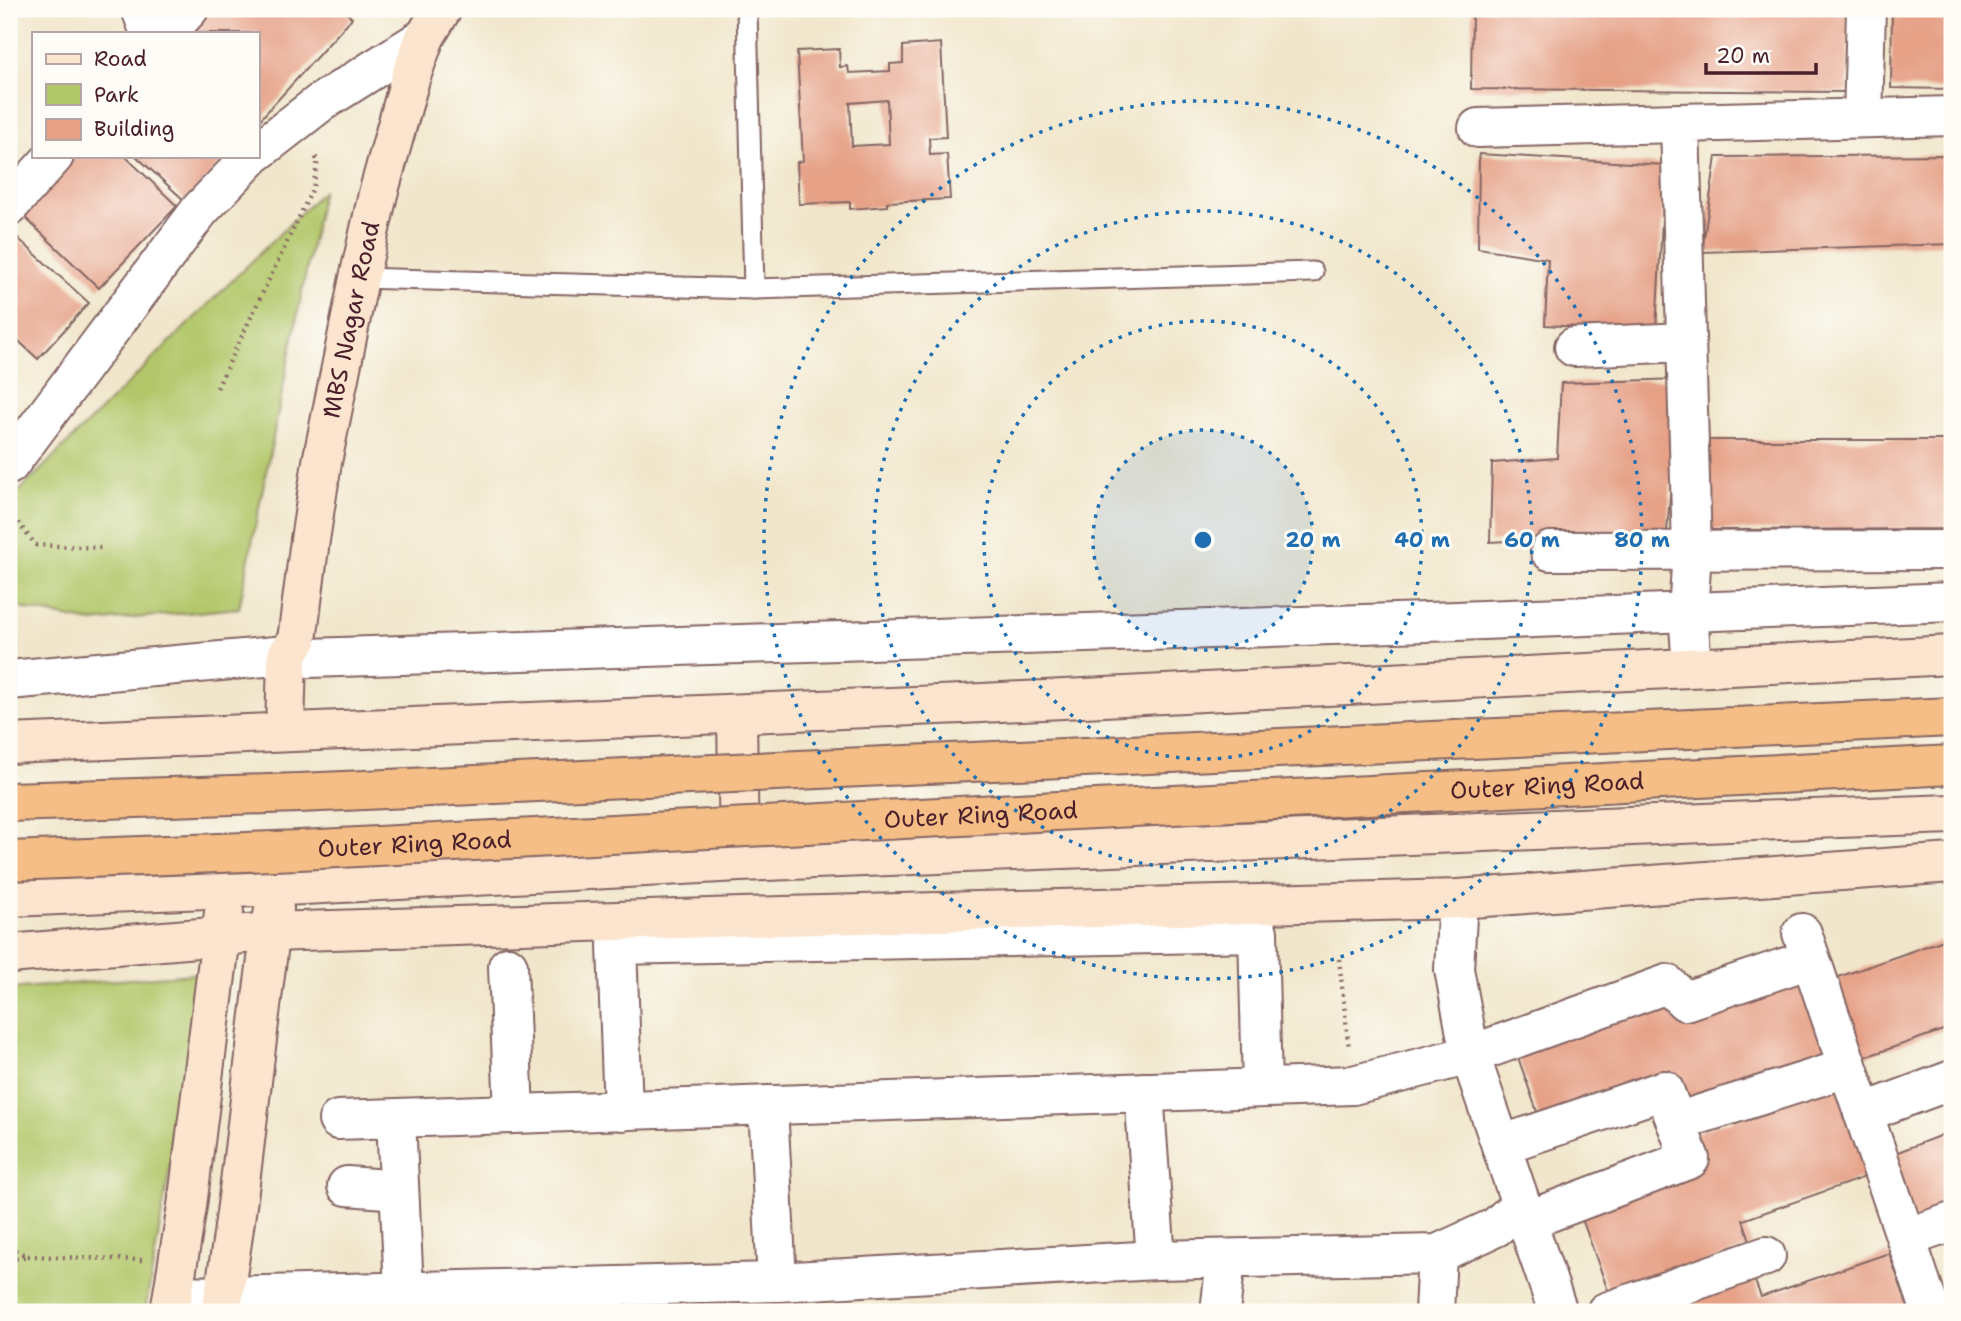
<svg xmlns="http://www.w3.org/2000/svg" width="1961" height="1321" viewBox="0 0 1961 1321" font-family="'Shantell Sans',sans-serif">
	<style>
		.green { fill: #b3c76b; stroke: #7e734b; stroke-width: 2 }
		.building { fill: #e6a187; fill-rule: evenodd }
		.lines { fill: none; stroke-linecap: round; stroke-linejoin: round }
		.lane-casing { stroke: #846563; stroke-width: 23 }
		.street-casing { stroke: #846563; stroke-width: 42 }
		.secondary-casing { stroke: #846563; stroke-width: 42 }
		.path { stroke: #846563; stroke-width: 4.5; stroke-dasharray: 2 5; stroke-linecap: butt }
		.lane { stroke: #fff; stroke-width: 19 }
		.street { stroke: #fff; stroke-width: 38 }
		.secondary { stroke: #fbe5cf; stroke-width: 38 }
		.primary-bridge-casing { stroke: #846563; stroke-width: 42; stroke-linecap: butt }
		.primary-bridge { stroke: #f5be86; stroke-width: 38 }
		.ring { fill: none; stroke: #1f6fb2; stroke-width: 3.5; stroke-dasharray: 3.5 7 }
		.labels { text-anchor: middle; stroke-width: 6; stroke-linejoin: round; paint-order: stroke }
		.street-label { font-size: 24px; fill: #4a1f2b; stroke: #fdfcf7 }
		.centre { fill: #1f6fb2; stroke: #fdfcf7; stroke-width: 3.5 }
		.ring-label { font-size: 21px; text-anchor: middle; font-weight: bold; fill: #1f6fb2; stroke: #fdfcf7; stroke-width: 6; stroke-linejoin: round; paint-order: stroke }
	</style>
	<rect width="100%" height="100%" fill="#fdfcf7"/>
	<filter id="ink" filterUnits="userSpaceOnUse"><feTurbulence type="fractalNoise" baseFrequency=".0143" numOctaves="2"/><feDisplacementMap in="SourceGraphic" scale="14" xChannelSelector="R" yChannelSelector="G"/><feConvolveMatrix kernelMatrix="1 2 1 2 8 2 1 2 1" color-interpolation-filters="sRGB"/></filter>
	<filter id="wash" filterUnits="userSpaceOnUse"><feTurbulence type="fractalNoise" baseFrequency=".00686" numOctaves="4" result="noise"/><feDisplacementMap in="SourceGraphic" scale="28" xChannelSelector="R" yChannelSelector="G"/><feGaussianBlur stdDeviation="1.57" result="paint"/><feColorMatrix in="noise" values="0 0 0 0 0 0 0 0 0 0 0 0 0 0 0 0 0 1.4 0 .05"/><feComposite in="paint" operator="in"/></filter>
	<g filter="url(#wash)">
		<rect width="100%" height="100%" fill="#f1e6cb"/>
		<g class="green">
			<polygon points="322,192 239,608 92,622 9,606 9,501"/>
			<polygon points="204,973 145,1312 9,1312 9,989"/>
		</g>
		<g id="blocks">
			<g class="building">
				<polygon points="207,9 342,9 352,18 257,123 257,33 185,33"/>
				<polygon points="1472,9 1848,9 1848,92 1471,89"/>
				<polygon points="1892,9 1952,9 1952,89 1891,88"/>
				<path d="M 941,43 L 946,137 L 929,138 L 930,155 L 947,154 L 950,199 L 887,202 L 887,206 L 850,209 L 850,202 L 799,204 L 797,162 L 803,161 L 797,51 L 839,49 L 840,67 L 848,66 L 849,73 L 890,71 L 890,64 L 903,63 L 903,46 ZM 887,100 L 889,144 L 852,146 L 850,103 Z"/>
				<polygon points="1479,154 1665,165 1656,331 1545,325 1548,259 1478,248"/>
				<polygon points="1952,155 1952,244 1702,252 1716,157"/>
				<polygon points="69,156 125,156 177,206 99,288 17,210"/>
				<polygon points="136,156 227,156 186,202"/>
				<polygon points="10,231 89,303 38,359 9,332"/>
				<polygon points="1680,379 1667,532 1490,542 1492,463 1557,458 1561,383"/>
				<polygon points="1709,440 1952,440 1952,529 1709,530"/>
				<polygon points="1952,937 1952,1027 1854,1061 1827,981"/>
				<polygon points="1801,967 1833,1057 1679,1111 1541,1123 1513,1043"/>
				<polygon points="1839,1083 1871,1175 1743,1220 1752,1246 1610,1296 1577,1205 1691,1134"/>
				<polygon points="1952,1131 1952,1218 1919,1231 1890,1155"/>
				<polygon points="1889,1253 1910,1312 1649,1312 1753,1276 1761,1297"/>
			</g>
		</g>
	</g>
	<g filter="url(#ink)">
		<use href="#blocks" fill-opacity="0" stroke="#846563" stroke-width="2"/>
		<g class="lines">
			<defs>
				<g id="lane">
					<polyline points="747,9 754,289"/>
					<polyline points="359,278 754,289 1313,272"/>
				</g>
				<g id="street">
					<polyline points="141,9 150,33"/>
					<polyline points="167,33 189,9"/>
					<polyline points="1863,118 1866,9"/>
					<polyline points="1478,128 1680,123"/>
					<polyline points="257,152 320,103 425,37"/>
					<polyline points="9,206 54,156"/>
					<polyline points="1574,347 1686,342"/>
					<polyline points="9,465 200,210 252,156"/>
					<polyline points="1550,551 1952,550"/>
					<polyline points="1692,667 1688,612 1692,552 1680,123 1952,116"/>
					<polyline points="9,680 287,655 309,658 1457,621 1952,602"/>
					<polyline points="1458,899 1454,969 1470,1055 1558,1312"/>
					<polyline points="1802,933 1931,1312"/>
					<polyline points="508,966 514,1114"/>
					<polyline points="1144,1092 1156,1260"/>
					<polyline points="768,1105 777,1282"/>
					<polyline points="623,1111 617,945 1258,932 1262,1088"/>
					<polyline points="1863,1113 1952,1080"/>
					<polyline points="396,1119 404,1291"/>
					<polyline points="338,1120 1353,1085 1470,1055 1667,984 1685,1001 1810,959"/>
					<polyline points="1676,1122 1847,1068"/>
					<polyline points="1501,1145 1664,1090 1690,1159 1526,1221"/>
					<polyline points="347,1186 399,1190"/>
					<polyline points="1906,1238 1952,1222"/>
					<polyline points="173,1295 224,1296 777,1282 1156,1260 1437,1254 1496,1227 1521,1204"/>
					<polyline points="1220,1312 1226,1259"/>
					<polyline points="1434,1312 1437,1254"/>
					<polyline points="1606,1312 1766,1256"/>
				</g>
				<g id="secondary">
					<polyline points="737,714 739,860"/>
					<path id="s1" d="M 285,732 L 287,655 L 297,640 L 310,540 L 322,462 L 359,278 L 378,194 L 410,79 L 425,37 L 442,9"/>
					<polyline points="9,744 962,704 1952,655"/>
					<polyline points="9,897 285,886 739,862 1754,821 1952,814"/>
					<polyline points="9,954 270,932 741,917 1458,899 1952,863"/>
					<polyline points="170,1312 187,1206 224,912"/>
					<path d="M 221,1312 C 244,1179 254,1043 274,909"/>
				</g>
			</defs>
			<use href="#lane" class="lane-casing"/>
			<use href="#street" class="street-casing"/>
			<use href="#secondary" class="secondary-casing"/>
			<g class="path">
				<polyline points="217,388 313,188 318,160 312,154"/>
				<polyline points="9,512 36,545 103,548"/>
				<polyline points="1339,959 1349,1049"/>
				<polyline points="9,1247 27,1256 142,1260"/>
				<polyline points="9,1260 27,1256"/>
			</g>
			<use href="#lane" class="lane"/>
			<use href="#street" class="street"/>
			<use href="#secondary" class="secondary"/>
			<defs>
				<g id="primary-bridge">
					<polyline points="9,802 299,793 1952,717"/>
					<path id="s2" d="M 9,861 L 300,850 L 1952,765"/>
				</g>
			</defs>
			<use href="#primary-bridge" class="primary-bridge-casing"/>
			<use href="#primary-bridge" class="primary-bridge"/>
		</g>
	</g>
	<circle cx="1203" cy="540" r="110" fill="#1f6fb2" fill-opacity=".12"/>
	<g class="ring">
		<circle cx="1203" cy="540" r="110"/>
		<circle cx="1203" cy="540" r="219"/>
		<circle cx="1203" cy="540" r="329"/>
		<circle cx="1203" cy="540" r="439"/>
	</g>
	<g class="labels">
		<g class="street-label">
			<text dy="8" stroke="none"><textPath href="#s1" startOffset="420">MBS Nagar Road</textPath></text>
			<text dy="8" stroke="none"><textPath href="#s2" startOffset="1540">Outer Ring Road</textPath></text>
			<text dy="8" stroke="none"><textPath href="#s2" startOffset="973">Outer Ring Road</textPath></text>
			<text dy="8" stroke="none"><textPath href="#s2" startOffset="406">Outer Ring Road</textPath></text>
		</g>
	</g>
	<circle cx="1203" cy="540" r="10" class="centre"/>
	<g class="ring-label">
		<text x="1313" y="547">20 m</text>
		<text x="1422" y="547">40 m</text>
		<text x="1532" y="547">60 m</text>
		<text x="1642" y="547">80 m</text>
	</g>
	<rect width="1961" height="1321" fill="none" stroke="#fdfcf7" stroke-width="35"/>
	<rect x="32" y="32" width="228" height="126" fill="#fdfcf7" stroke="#b5a4a5" stroke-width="2"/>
	<rect x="46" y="54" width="35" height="10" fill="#fbe5cf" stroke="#b5a4a5" stroke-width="2"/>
	<text x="94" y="66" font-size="21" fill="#4a1f2b">Road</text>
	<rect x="46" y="84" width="35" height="21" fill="#b3c76b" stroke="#b5a4a5" stroke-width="2"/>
	<text x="94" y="102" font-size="21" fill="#4a1f2b">Park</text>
	<rect x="46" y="119" width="35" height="21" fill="#e6a187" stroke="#b5a4a5" stroke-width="2"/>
	<text x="94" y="136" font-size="21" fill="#4a1f2b">Building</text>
	<path d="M1706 63v10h110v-10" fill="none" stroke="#4a1f2b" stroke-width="3.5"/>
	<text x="1716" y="63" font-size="21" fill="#4a1f2b" stroke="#fdfcf7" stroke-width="5" paint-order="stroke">20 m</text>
</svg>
